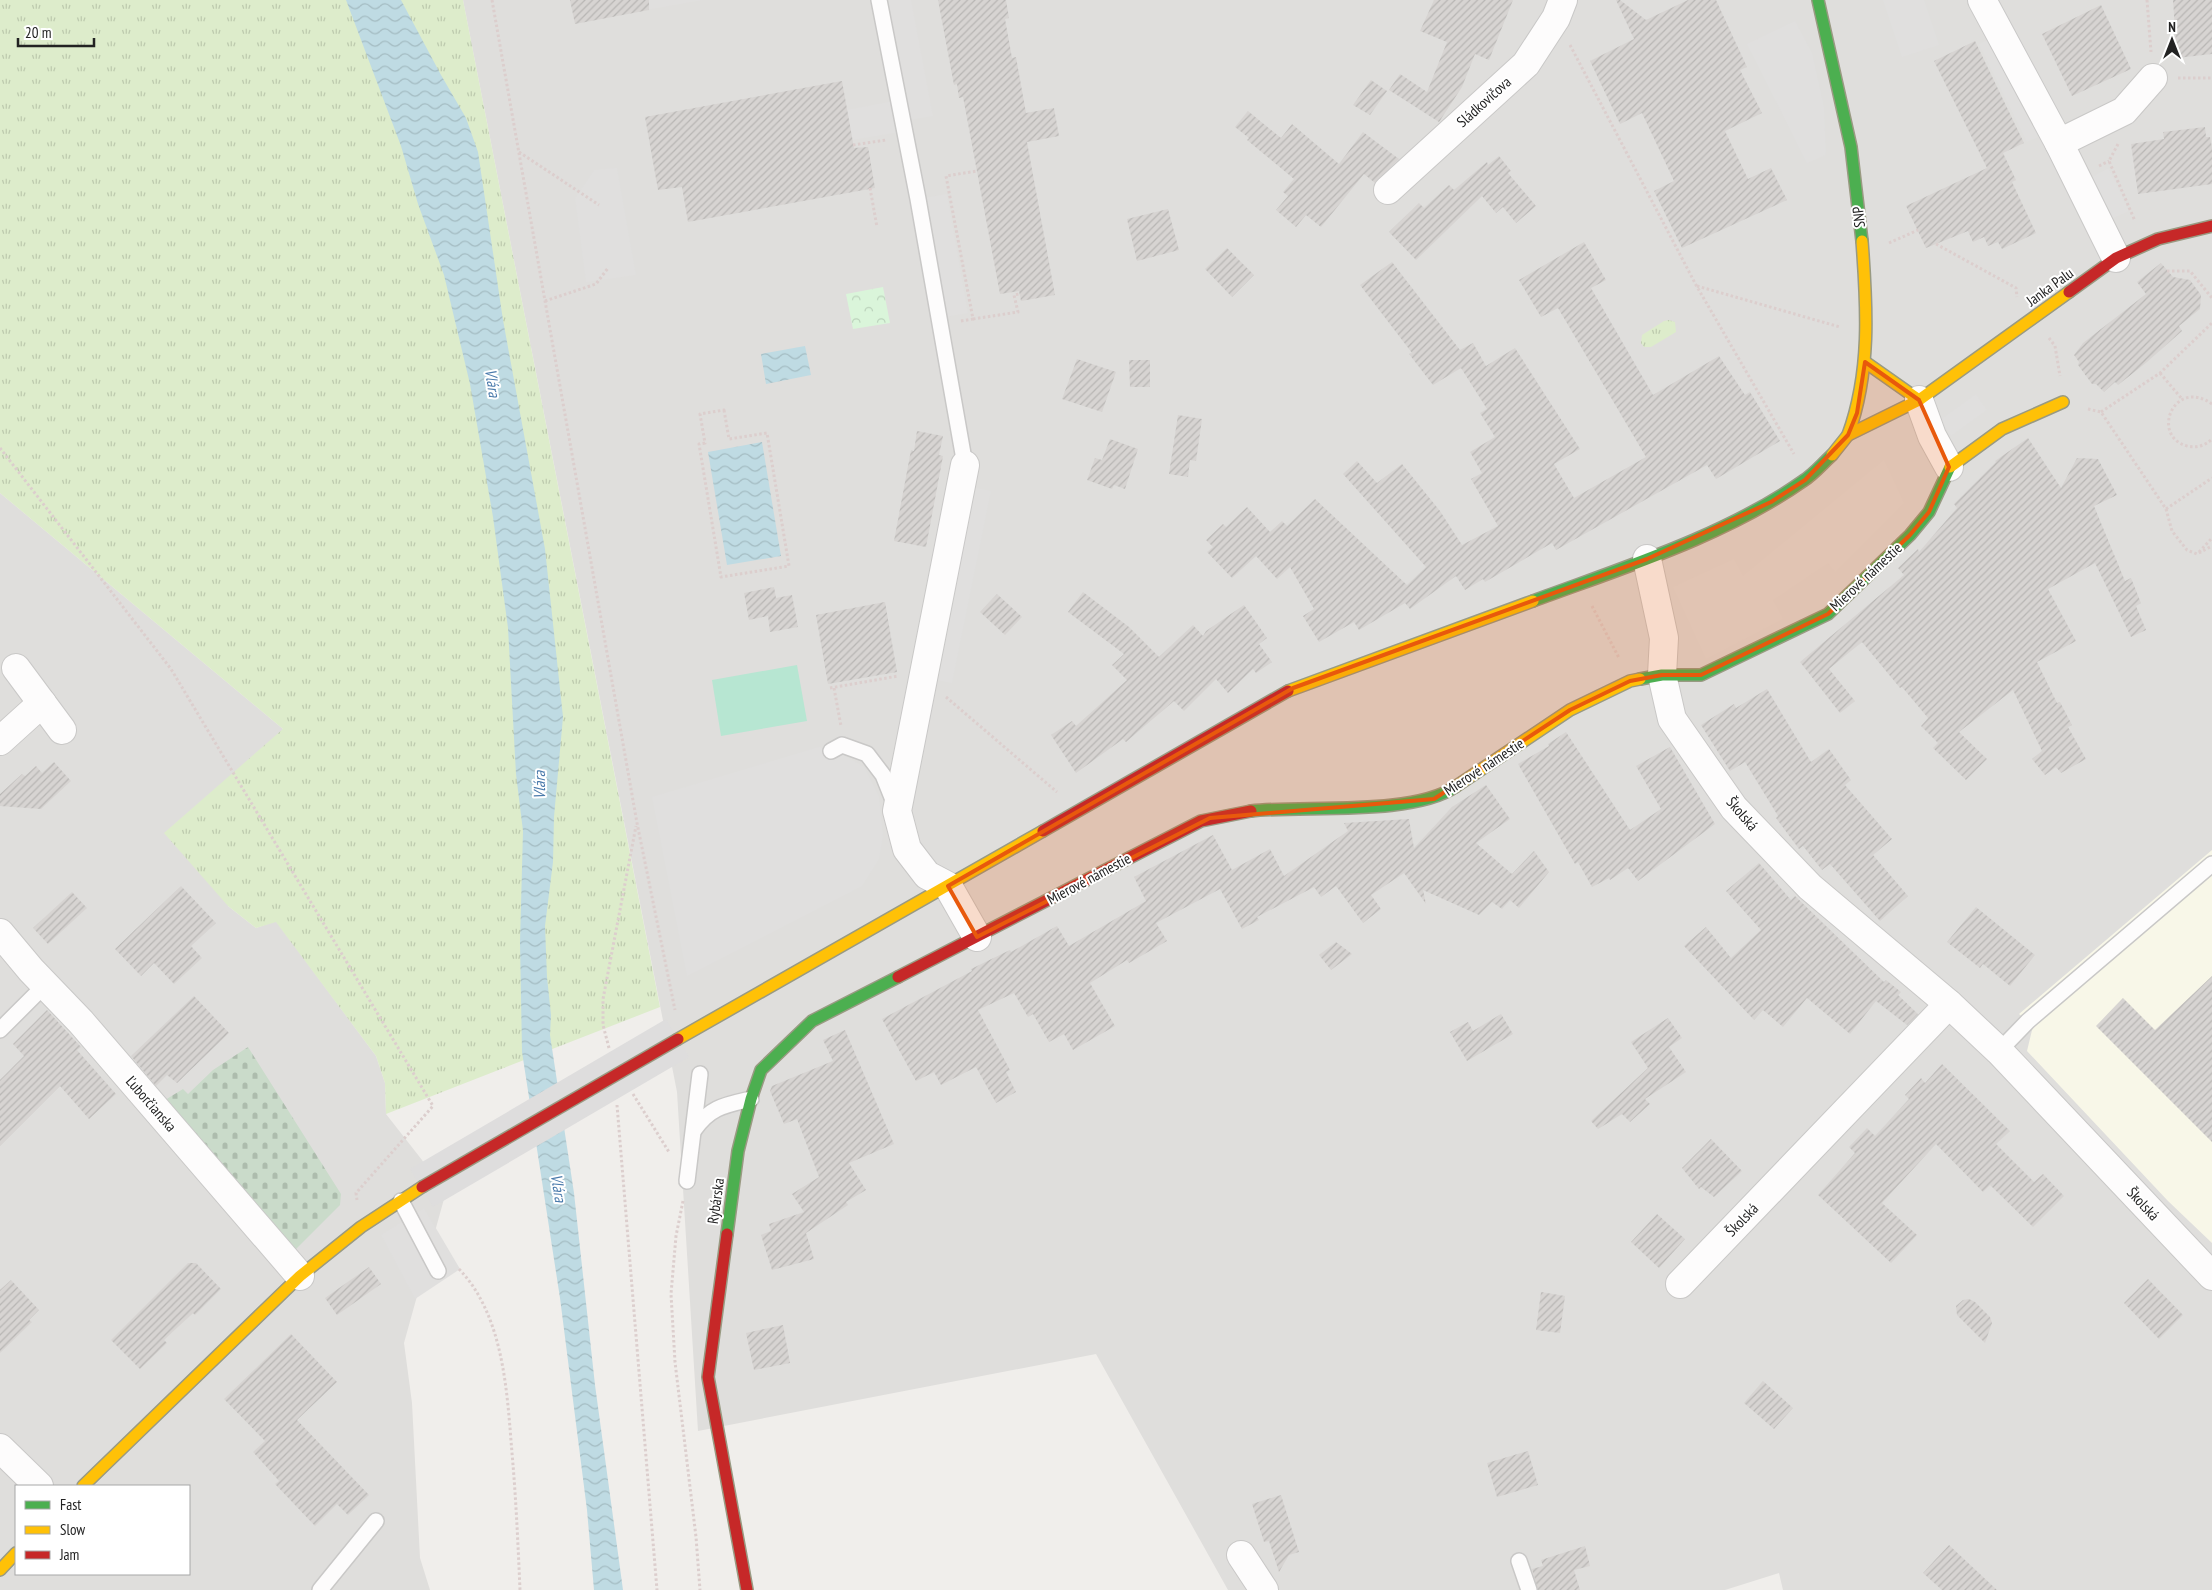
<svg xmlns="http://www.w3.org/2000/svg" width="2212" height="1590" viewBox="0 0 2212 1590" font-family="'PT Sans Narrow',sans-serif">
	<style>
		.residential { fill: #dfdedc; fill-rule: evenodd }
		.education { fill: #f8f7e8 }
		.grass { fill: url(#grass-tufts) }
		.cemetery { fill: url(#cemetery-stones) }
		.park { fill: url(#park-crowns) }
		.pitch { fill: #b7e6d2 }
		.parking { fill: #e0dfde }
		.water { fill: url(#water-waves) }
		.pier { fill: #dedddd }
		.building { fill: url(#building-hatch) }
		.lines { fill: none; stroke-linecap: round; stroke-linejoin: round }
		.lane-casing { stroke: #c9c8c7; stroke-width: 18 }
		.street-casing { stroke: #c9c8c7; stroke-width: 30 }
		.fast-casing { stroke: #999a82; stroke-width: 14 }
		.slow-casing { stroke: #999a82; stroke-width: 14 }
		.jam-casing { stroke: #999a82; stroke-width: 14 }
		.path { stroke: #dccecd; stroke-width: 3; stroke-dasharray: 2.5 2.5; stroke-linecap: butt }
		.lane { stroke: #fdfcfc; stroke-width: 15 }
		.street { stroke: #fdfcfc; stroke-width: 28 }
		.fast { stroke: #4caf50; stroke-width: 11 }
		.slow { stroke: #ffc107; stroke-width: 11 }
		.jam { stroke: #c62828; stroke-width: 11 }
		.jam-bridge-casing { stroke: #999a82; stroke-width: 14; stroke-linecap: butt }
		.jam-bridge { stroke: #c62828; stroke-width: 11 }
		.marked { fill: #e8590c; fill-opacity: 0.2; stroke: #e8590c; stroke-width: 4; stroke-linejoin: round }
		.labels { text-anchor: middle; stroke-width: 4; stroke-linejoin: round; paint-order: stroke }
		.street-label { font-size: 15px; fill: #222; stroke: #fff }
		.water-label { font-size: 16px; font-style: italic; fill: #4a7aab; stroke: #fff }
	</style>
	<defs>
		<pattern id="grass-tufts" width="24" height="20" patternUnits="userSpaceOnUse" patternTransform="scale(1.25)"><rect width="24" height="20" fill="#ddeccb"/><path d="M3 7l-1-3M5 7V3M7 7l1-3M15 17l-1-3M17 17v-4M19 17l1-3" fill="none" stroke="#bdcaae"/></pattern>
		<pattern id="cemetery-stones" width="16" height="16" patternUnits="userSpaceOnUse" patternTransform="scale(1.25)"><rect width="16" height="16" fill="#cadbca"/><path d="M2 7V4a2 2 0 0 1 4 0v3zM10 15v-3a2 2 0 0 1 4 0v3z" fill="#adbcad"/></pattern>
		<pattern id="park-crowns" width="20" height="18" patternUnits="userSpaceOnUse" patternTransform="scale(1.25)"><rect width="20" height="18" fill="#daf5da"/><path d="M2 6a3 3 0 1 1 6 0M12 15a3 3 0 1 1 6 0" fill="none" stroke="#bbd2bb"/></pattern>
		<pattern id="water-waves" width="16" height="10" patternUnits="userSpaceOnUse" patternTransform="scale(1.25)"><rect width="16" height="10" fill="#bfdbe3"/><path d="M0 5q4-4 8 0t8 0" fill="none" stroke="#a4bcc2"/></pattern>
		<pattern id="building-hatch" width="6" height="6" patternUnits="userSpaceOnUse" patternTransform="scale(1.25)"><rect width="6" height="6" fill="#d7d4d2"/><path d="M-1 1l2-2M0 6l6-6M5 7l2-2" fill="none" stroke="#b8b6b4"/></pattern>
	</defs>
	<rect width="100%" height="100%" fill="#f0eeeb"/>
	<g class="residential">
		<polygon points="463,0 2212,0 2212,1590 1783,1590 1779,1573 1725,1590 1228,1590 1096,1354 698,1431 677,1092"/>
		<path d="M 0,493 L 283,729 L 228,906 L 256,928 L 276,921 L 376,1056 L 385,1083 L 386,1114 L 422,1160 L 444,1199 L 404,1343 L 412,1403 L 420,1558 L 430,1590 L 0,1590 ZM 16,1486 L 189,1486 L 189,1574 L 16,1574 Z"/>
	</g>
	<polygon class="education" points="2212,850 2212,1243 2168,1201 2027,1051 2033,1026 2019,1014"/>
	<g class="grass">
		<polygon points="0,0 463,0 660,1007 386,1114 385,1083 376,1056 276,922 256,928 228,906 164,833 283,729 0,493"/>
		<polygon points="1669,320 1675,322 1676,332 1651,347 1644,347 1641,343 1642,335 1664,321"/>
	</g>
	<polygon class="cemetery" points="248,1047 341,1194 340,1205 294,1251 165,1100 183,1089 188,1094 213,1070"/>
	<polygon class="park" points="883,287 890,323 853,329 846,294"/>
	<polygon class="pitch" points="797,665 807,721 721,736 712,680"/>
	<g class="parking">
		<polygon points="632,0 703,0 635,12"/>
		<polygon points="879,0 911,0 933,116 903,121 905,131 852,140 847,110 899,100"/>
		<polygon points="1883,0 1924,0 1939,45 1902,57"/>
		<polygon points="1795,21 1812,53 1824,107 1826,155 1807,163 1747,44"/>
		<polygon points="1990,39 2038,137 2027,142 1979,44"/>
		<polygon points="617,168 636,275 586,282 575,198 594,170"/>
		<polygon points="2109,168 2129,211 2109,220 2090,178"/>
		<polygon points="947,194 968,313 939,318 918,199"/>
		<polygon points="1976,394 1987,410 1951,436 1940,420"/>
		<polygon points="1884,460 1904,503 1835,572 1828,563 1773,600 1783,619 1706,659 1673,587 1734,559 1743,576"/>
		<polygon points="961,485 991,491 952,683 922,677"/>
		<polygon points="819,747 844,755 864,767 879,797 883,835 879,859 862,886 687,976 652,797"/>
		<polygon points="424,1208 460,1269 415,1299 381,1235"/>
	</g>
	<g class="water">
		<polygon points="346,0 401,0 441,75 466,118 478,152 503,320 545,549 563,717 554,817 553,862 545,926 547,977 551,1015 550,1035 574,1193 595,1385 623,1590 594,1590 587,1510 560,1298 522,1052 520,942 523,831 516,774 508,628 493,517 470,384 444,275 418,204 401,146"/>
		<polygon points="805,346 811,375 766,384 761,354"/>
		<polygon points="762,442 781,556 727,565 708,452"/>
	</g>
	<polygon class="pier" points="666,1019 689,1057 433,1207 410,1169"/>
	<g class="building">
		<polygon points="570,0 649,0 649,10 575,24"/>
		<polygon points="938,0 1006,0 1009,18 1005,19 1012,58 1016,57 1026,113 1054,108 1059,136 1027,142 1055,295 1021,301 1019,291 1000,294 963,97 959,98 957,84 954,85"/>
		<polygon points="1434,0 1513,0 1489,60 1475,54 1462,87 1439,122 1389,90 1400,74 1427,92 1447,42 1420,31"/>
		<polygon points="1616,0 1620,0 1646,20 1688,0 1716,0 1747,67 1740,70 1762,113 1725,131 1748,179 1771,168 1787,200 1682,248 1654,191 1674,181 1642,113 1620,124 1590,61 1634,39"/>
		<polygon points="2173,0 2212,0 2212,54 2177,58"/>
		<polygon points="2101,5 2131,69 2072,96 2042,34"/>
		<polygon points="1975,41 2024,143 2003,153 2016,180 2012,182 2036,233 2002,249 1998,242 1988,246 1984,237 1973,242 1968,231 1926,248 1906,206 1987,168 1934,61"/>
		<polygon points="1371,80 1387,91 1370,115 1353,105"/>
		<polygon points="842,81 854,148 868,147 875,188 688,222 682,187 658,190 645,117"/>
		<polygon points="1248,111 1281,138 1292,124 1339,164 1363,132 1399,159 1375,183 1364,174 1321,227 1306,215 1296,227 1276,210 1288,196 1283,192 1294,179 1247,140 1249,138 1235,127"/>
		<polygon points="2205,127 2206,137 2210,137 2212,148 2212,184 2138,194 2131,144 2164,139 2163,132"/>
		<polygon points="1499,156 1511,171 1508,173 1536,206 1516,223 1503,207 1496,213 1482,196 1416,260 1389,232 1419,203 1424,208 1449,185 1454,190 1487,162 1488,165"/>
		<polygon points="1168,209 1179,250 1137,261 1127,219"/>
		<polygon points="1584,242 1606,280 1591,288 1653,395 1719,356 1745,395 1750,392 1780,441 1716,479 1707,465 1556,550 1552,543 1485,582 1483,579 1465,590 1456,576 1410,609 1405,603 1359,630 1354,622 1319,642 1303,616 1314,609 1290,567 1277,579 1256,556 1232,578 1207,552 1213,547 1206,540 1223,524 1226,527 1247,507 1270,532 1282,521 1287,526 1315,499 1407,585 1426,567 1343,474 1357,461 1377,483 1402,464 1440,511 1462,545 1498,526 1471,479 1482,473 1470,452 1495,437 1480,413 1487,409 1461,368 1433,385 1409,354 1412,353 1360,285 1392,262 1460,350 1473,343 1486,366 1515,348 1580,449 1554,464 1574,498 1646,457 1558,308 1541,317 1519,280"/>
		<polygon points="1227,248 1254,275 1232,297 1205,269"/>
		<polygon points="2161,263 2173,277 2190,280 2201,295 2200,309 2179,326 2182,331 2147,362 2118,385 2115,382 2104,392 2096,384 2092,384 2078,365 2079,362 2074,355 2083,343 2146,294 2137,282"/>
		<polygon points="1077,359 1116,372 1102,412 1062,399"/>
		<polygon points="1129,360 1150,360 1150,387 1130,387"/>
		<polygon points="1178,415 1202,419 1196,461 1190,460 1188,477 1169,474"/>
		<polygon points="917,431 943,436 939,455 943,456 926,547 894,541 911,450 914,451"/>
		<polygon points="2028,438 2061,488 2077,458 2098,459 2117,495 2094,506 2125,581 2131,578 2141,603 2136,606 2146,630 2131,637 2095,563 2048,589 2076,641 2037,662 2057,703 2060,702 2072,725 2068,727 2086,759 2061,773 2056,767 2045,775 2032,759 2042,751 2013,690 1959,732 1987,759 1966,780 1933,748 1938,743 1921,726 1928,718 1902,687 1900,688 1862,642 1829,669 1855,701 1840,713 1800,662 1904,575 1898,568 1918,549 1919,552 1957,508 1954,504 1996,462 1995,461"/>
		<polygon points="1110,439 1138,449 1125,489 1114,485 1112,489 1087,480 1095,458 1102,460"/>
		<polygon points="774,587 776,598 792,595 798,627 770,632 768,616 749,620 744,593"/>
		<polygon points="1083,592 1129,627 1159,657 1193,625 1203,636 1206,631 1244,605 1267,638 1259,644 1272,662 1256,673 1253,669 1228,693 1216,679 1184,711 1174,701 1126,742 1123,739 1076,773 1051,735 1072,721 1076,726 1127,680 1112,665 1124,654 1068,612"/>
		<polygon points="997,594 1022,617 1005,635 980,612"/>
		<polygon points="885,602 897,672 828,684 816,615"/>
		<polygon points="1767,689 1811,762 1829,749 1851,780 1845,785 1892,839 1873,855 1908,896 1880,921 1830,864 1822,870 1803,846 1799,849 1776,818 1778,816 1745,762 1730,771 1701,725 1734,704 1736,708"/>
		<polygon points="1566,732 1630,830 1661,809 1636,766 1670,747 1715,824 1638,881 1628,868 1610,880 1609,878 1592,887 1578,862 1575,864 1518,764 1549,746 1548,744"/>
		<polygon points="54,762 71,781 41,809 0,806 0,794 22,774 25,776 36,766 42,773"/>
		<polygon points="1486,785 1510,819 1476,843 1512,874 1534,851 1549,872 1519,908 1510,900 1502,909 1492,902 1479,915 1423,890 1426,904 1404,873 1371,895 1381,909 1363,923 1336,886 1321,897 1314,887 1257,917 1259,920 1242,929 1220,889 1156,923 1167,941 1129,963 1127,960 1090,983 1115,1026 1073,1050 1064,1034 1049,1042 1033,1014 1028,1017 1014,993 978,1010 1010,1070 1006,1072 1016,1092 996,1103 976,1067 941,1085 934,1072 916,1081 882,1019 972,971 971,969 1010,950 1011,952 1057,926 1069,946 1146,901 1134,877 1213,835 1232,870 1270,849 1284,876 1348,831 1344,823 1409,819 1414,848 1452,807"/>
		<polygon points="1759,863 1791,900 1795,896 1884,982 1886,980 1901,992 1898,995 1918,1014 1907,1025 1876,1001 1850,1034 1807,998 1783,1027 1763,1010 1754,1020 1684,946 1706,927 1731,958 1761,930 1726,891"/>
		<polygon points="181,886 216,923 191,946 202,958 174,984 154,963 141,976 115,949"/>
		<polygon points="72,892 87,908 48,944 33,928"/>
		<polygon points="1976,907 2035,955 2010,986 1983,964 1980,968 1947,942"/>
		<polygon points="1336,942 1352,954 1331,970 1319,955"/>
		<polygon points="2212,976 2212,1142 2096,1026 2123,998 2155,1030"/>
		<polygon points="194,996 229,1033 177,1083 167,1075 156,1086 131,1056"/>
		<polygon points="47,1010 81,1047 77,1050 116,1094 89,1119 60,1086 0,1146 0,1080 24,1056 13,1044"/>
		<polygon points="1501,1014 1513,1034 1467,1061 1450,1032 1468,1022 1473,1031"/>
		<polygon points="1668,1018 1682,1038 1669,1047 1686,1072 1645,1099 1650,1104 1630,1122 1622,1114 1598,1129 1591,1121 1648,1068 1631,1042"/>
		<polygon points="845,1030 894,1144 849,1163 866,1190 846,1202 848,1205 806,1233 814,1259 772,1270 761,1235 771,1231 769,1224 804,1212 792,1194 819,1177 797,1119 784,1124 770,1091 772,1086 833,1061 823,1040"/>
		<polygon points="1942,1064 2010,1131 1996,1144 2034,1182 2043,1174 2064,1196 2033,1227 1990,1185 1983,1192 1936,1144 1882,1203 1917,1235 1891,1263 1818,1195 1855,1153 1849,1147 1867,1128 1875,1136 1909,1099 1905,1095 1921,1078 1925,1083"/>
		<polygon points="1711,1139 1742,1171 1714,1197 1701,1187 1699,1189 1682,1168"/>
		<polygon points="1657,1214 1685,1239 1659,1268 1631,1242"/>
		<polygon points="188,1263 196,1263 221,1289 195,1315 193,1313 164,1340 167,1343 140,1369 111,1340"/>
		<polygon points="369,1267 381,1284 337,1315 325,1298"/>
		<polygon points="2148,1279 2183,1315 2159,1339 2124,1303"/>
		<polygon points="11,1280 39,1310 29,1320 32,1322 0,1353 0,1290"/>
		<polygon points="1541,1292 1565,1296 1560,1333 1536,1330"/>
		<polygon points="1969,1299 1975,1302 1990,1317 1992,1323 1985,1343 1957,1315 1956,1306 1963,1300"/>
		<polygon points="783,1325 790,1363 754,1370 746,1333"/>
		<polygon points="291,1334 337,1382 297,1420 369,1495 348,1515 337,1504 315,1526 275,1484 279,1481 253,1452 265,1441 224,1399"/>
		<polygon points="1763,1381 1793,1408 1774,1429 1744,1403"/>
		<polygon points="1528,1451 1538,1485 1497,1497 1487,1463"/>
		<polygon points="1281,1495 1299,1552 1289,1555 1279,1572 1269,1541 1264,1542 1252,1504"/>
		<polygon points="1949,1545 1997,1590 1942,1590 1923,1573"/>
		<polygon points="1585,1546 1590,1566 1574,1570 1580,1590 1538,1590 1532,1569 1543,1566 1541,1560"/>
	</g>
	<g class="lines">
		<defs>
			<g id="lane">
				<polyline points="879,0 918,199 965,465"/>
				<polyline points="831,751 842,745 867,754 883,775 895,805"/>
				<polyline points="0,1030 45,985"/>
				<polyline points="1999,1051 2028,1021 2212,864"/>
				<path d="M 694,1130 C 710,1107 725,1105 751,1099"/>
				<polyline points="687,1181 700,1074"/>
				<polyline points="401,1201 438,1271"/>
				<polyline points="1519,1561 1529,1590"/>
				<polyline points="320,1590 376,1521"/>
			</g>
			<g id="street">
				<polyline points="1982,0 2059,143 2116,258"/>
				<polyline points="2059,143 2124,111 2153,78"/>
				<polyline points="1388,190 1526,64 1556,18 1563,0"/>
				<polyline points="1919,400 1932,436 1949,467"/>
				<polyline points="965,465 897,811 907,849 927,875 948,886 977,937"/>
				<polyline points="1647,559 1664,638 1662,675 1672,719 1734,808 1810,887 1949,1004 1999,1051 2212,1276"/>
				<polyline points="16,668 62,730"/>
				<polyline points="0,741 42,703"/>
				<polyline points="0,933 31,970 81,1022 300,1276"/>
				<polyline points="1680,1284 1949,1004"/>
				<polyline points="0,1448 39,1486"/>
				<polyline points="1241,1555 1264,1590"/>
			</g>
			<g id="fast">
				<polyline points="1818,0 1851,147 1862,241"/>
				<path d="M 1533,601 C 1622,568 1725,536 1803,481 C 1814,474 1822,464 1832,455"/>
				<polyline points="1640,679 1662,675 1701,675 1828,614 1910,535 1929,512 1950,467"/>
				<path d="M 1251,811 C 1304,805 1412,816 1455,787"/>
				<polyline points="727,1234 738,1151 751,1099 761,1070 812,1021 898,977"/>
			</g>
			<g id="slow">
				<polyline points="1865,362 1919,400"/>
				<path d="M 1848,435 C 1871,372 1867,307 1862,241"/>
				<polyline points="1832,455 1848,435 1919,400 2069,292"/>
				<polyline points="1950,467 2002,429 2063,402"/>
				<polyline points="1288,691 1533,601"/>
				<polyline points="1455,787 1570,710 1630,681 1640,679"/>
				<polyline points="678,1039 1043,831"/>
				<polyline points="83,1486 300,1276 361,1227 422,1187"/>
				<polyline points="0,1570 16,1553"/>
			</g>
			<g id="jam">
				<polyline points="2069,292 2116,258 2158,239 2212,226"/>
				<polyline points="1043,831 1288,691"/>
				<polyline points="898,977 1201,821 1251,811"/>
				<polyline points="727,1234 708,1377 747,1590"/>
			</g>
		</defs>
		<use href="#lane" class="lane-casing"/>
		<use href="#street" class="street-casing"/>
		<use href="#fast" class="fast-casing"/>
		<use href="#slow" class="slow-casing"/>
		<use href="#jam" class="jam-casing"/>
		<g class="path">
			<polyline points="492,0 637,823 675,1010"/>
			<polyline points="2147,0 2151,52"/>
			<polyline points="1570,45 1696,285 1794,454"/>
			<polyline points="2178,78 2212,78"/>
			<polyline points="2118,144 2109,161 2135,221"/>
			<polyline points="853,145 886,140"/>
			<polyline points="519,152 599,205"/>
			<polyline points="2099,166 2109,161"/>
			<polyline points="870,188 877,227"/>
			<polyline points="1889,243 1918,230"/>
			<polyline points="1936,244 2016,288 2017,297"/>
			<polyline points="2167,271 2190,271 2212,298"/>
			<polyline points="1697,286 1840,327"/>
			<polyline points="545,301 596,284 608,268"/>
			<polyline points="973,319 1018,312 1014,295 1019,294"/>
			<polyline points="961,321 973,319 946,176 977,171"/>
			<polyline points="2049,338 2055,346 2060,376"/>
			<polyline points="2160,373 2182,399"/>
			<path d="M 2212,404 C 2174,377 2150,436 2187,446 C 2196,448 2205,446 2212,439"/>
			<polyline points="2088,409 2101,412 2166,509 2172,531 2187,550 2197,554 2212,546"/>
			<polygon points="724,410 729,439 767,433 789,566 721,577 699,444 705,443 700,414"/>
			<polyline points="2101,412 2160,373 2212,323"/>
			<polyline points="0,448 171,669 433,1106 356,1193 357,1200"/>
			<polyline points="2166,509 2212,478"/>
			<polyline points="2199,552 2212,538"/>
			<polyline points="1592,606 1619,658"/>
			<polyline points="830,688 898,676"/>
			<polyline points="834,688 841,726"/>
			<polyline points="946,697 1057,792"/>
			<polyline points="609,1048 603,1025 603,999 636,826"/>
			<polyline points="633,1094 669,1152"/>
			<polyline points="617,1105 657,1590"/>
			<polyline points="683,1201 676,1236 671,1294 675,1362 696,1537 700,1590"/>
			<path d="M 459,1269 C 504,1316 507,1392 512,1453 C 516,1498 518,1544 520,1590"/>
		</g>
		<use href="#lane" class="lane"/>
		<use href="#street" class="street"/>
		<use href="#fast" class="fast"/>
		<use href="#slow" class="slow"/>
		<use href="#jam" class="jam"/>
		<defs>
			<polyline id="jam-bridge" points="422,1187 678,1039"/>
		</defs>
		<use href="#jam-bridge" class="jam-bridge-casing"/>
		<use href="#jam-bridge" class="jam-bridge"/>
	</g>
	<path class="marked" d="M 1865,362 L 1919,400 L 1949,467 L 1929,512 L 1910,535 L 1828,614 L 1701,675 L 1662,675 L 1630,681 L 1570,710 L 1434,799 L 1210,818 L 977,937 L 948,886 L 1293,688 L 1647,559 L 1771,502 L 1805,480 L 1848,435 L 1857,413 Z"/>
	<g class="labels">
		<g class="street-label">
			<text transform="translate(1484 102) rotate(-42)" y="5">Sládkovičova</text>
			<text transform="translate(1859 217) rotate(-96)" y="5">SNP</text>
			<text transform="translate(2050 287) rotate(-36)" y="5">Janka Palu</text>
			<text transform="translate(1866 577) rotate(-43)" y="5">Mierové námestie</text>
			<text transform="translate(1484 767) rotate(-33)" y="5">Mierové námestie</text>
			<text transform="translate(1742 814) rotate(49)" y="5">Školská</text>
			<text transform="translate(1089 879) rotate(-28)" y="5">Mierové námestie</text>
			<text transform="translate(151 1104) rotate(49)" y="5">Ľuborčianska</text>
			<text transform="translate(716 1201) rotate(-82)" y="5">Rybárska</text>
			<text transform="translate(2143 1204) rotate(47)" y="5">Školská</text>
			<text transform="translate(1742 1220) rotate(-46)" y="5">Školská</text>
		</g>
		<g class="water-label">
			<text transform="translate(493 383) rotate(82)" y="6">Vlára</text>
			<text transform="translate(539 785) rotate(-90)" y="6">Vlára</text>
			<text transform="translate(559 1188) rotate(81)" y="6">Vlára</text>
		</g>
	</g>
	<rect x="15" y="1485" width="175" height="90" fill="#ffffff" stroke="#a7a7a7"/>
	<rect x="25" y="1501" width="25" height="8" fill="#4caf50" stroke="#a7a7a7"/>
	<text x="60" y="1510" font-size="15" fill="#222222">Fast</text>
	<rect x="25" y="1526" width="25" height="8" fill="#ffc107" stroke="#a7a7a7"/>
	<text x="60" y="1535" font-size="15" fill="#222222">Slow</text>
	<rect x="25" y="1551" width="25" height="8" fill="#c62828" stroke="#a7a7a7"/>
	<text x="60" y="1560" font-size="15" fill="#222222">Jam</text>
	<g transform="translate(2172 40)" stroke="#ffffff" stroke-width="4" paint-order="stroke">
	<path d="M0-4L9 19L0 12L-9 19Z" fill="#222222"/>
	<text y="-8" font-size="14" font-weight="bold" text-anchor="middle" fill="#222222">N</text>
	</g>
	<path d="M18 38v8h76v-8" fill="none" stroke="#222222" stroke-width="2.5"/>
	<text x="25" y="38" font-size="15" fill="#222222" stroke="#ffffff" stroke-width="4" paint-order="stroke">20 m</text>
</svg>
